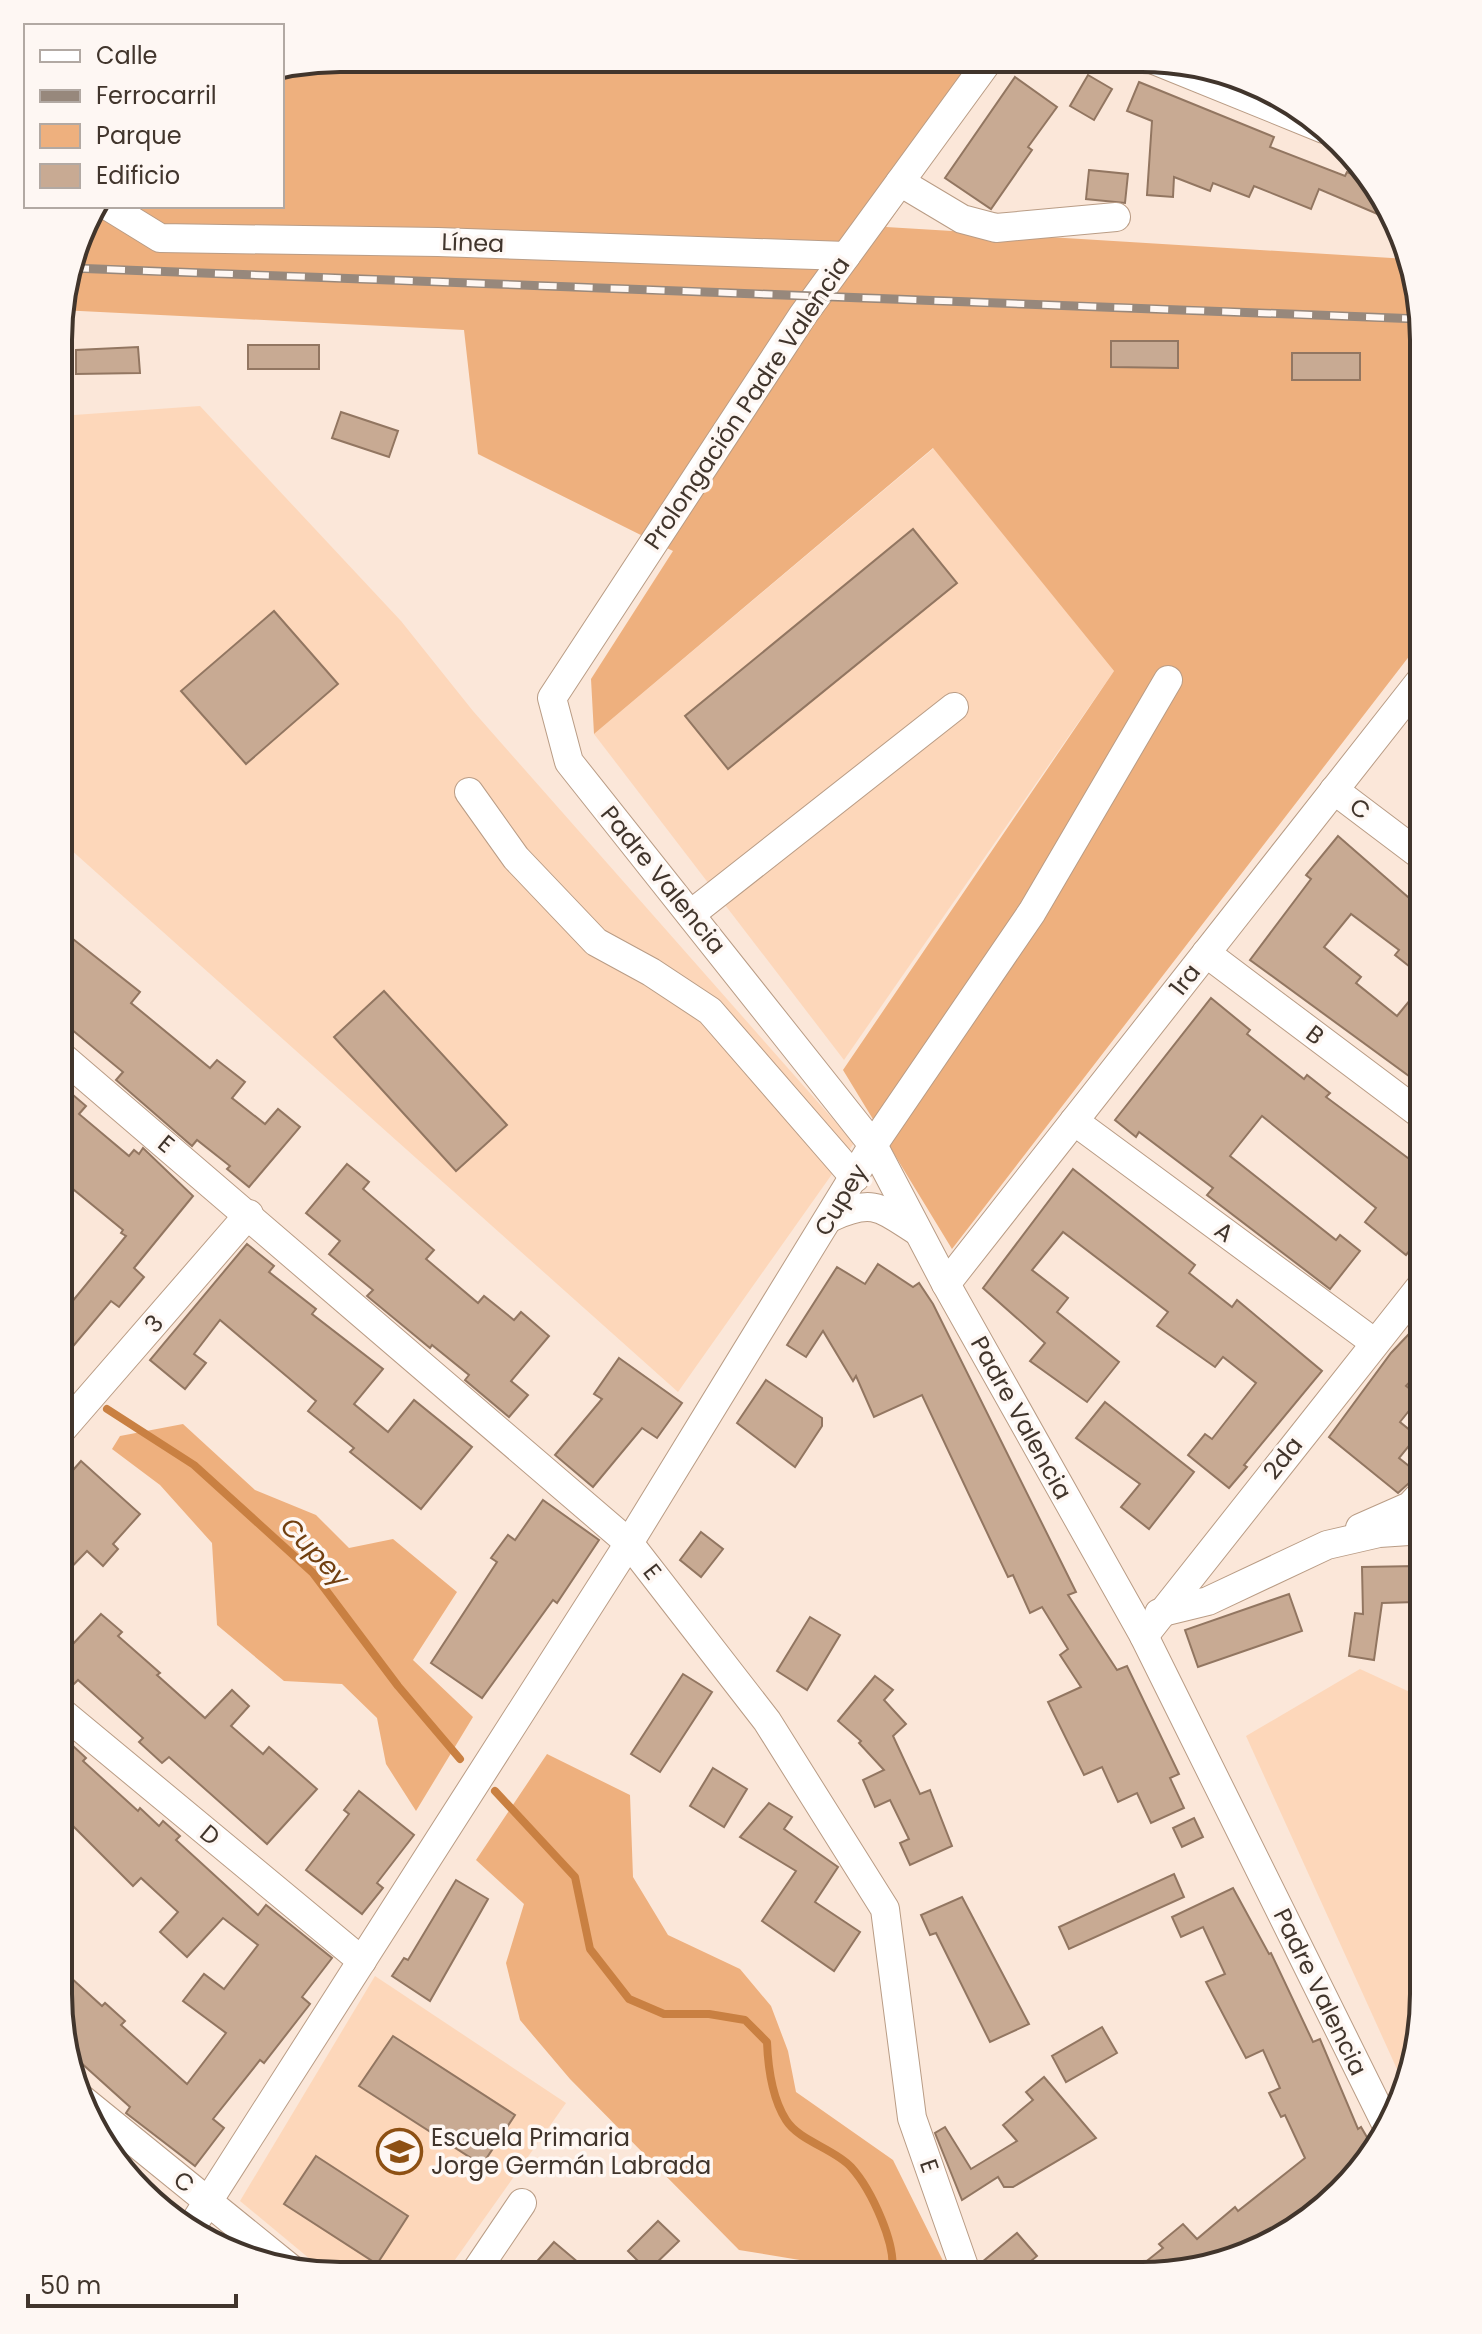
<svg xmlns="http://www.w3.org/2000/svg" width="1482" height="2334" viewBox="0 0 1482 2334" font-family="Poppins,sans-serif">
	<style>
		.built { fill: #fdd7ba }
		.green { fill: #eeb07e }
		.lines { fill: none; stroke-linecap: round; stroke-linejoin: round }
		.stream { stroke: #c98042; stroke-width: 8 }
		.building { fill: #c8aa93; stroke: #927661; stroke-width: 2 }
		.minor-casing { stroke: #b99c85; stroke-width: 30 }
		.minor { stroke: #fff; stroke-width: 28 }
		.rail-casing { stroke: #97887c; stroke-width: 9 }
		.rail { stroke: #fef7f3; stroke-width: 6; stroke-dasharray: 18; stroke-linecap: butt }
		.labels { text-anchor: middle; stroke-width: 7; stroke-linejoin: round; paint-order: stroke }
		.street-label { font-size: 24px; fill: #41352c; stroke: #fef7f3 }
		.poi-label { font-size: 24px; fill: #41352c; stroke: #fef7f3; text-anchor: start }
		.water-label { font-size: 26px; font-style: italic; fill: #713f10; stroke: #fef7f3 }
		.rim { fill: none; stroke: #41352c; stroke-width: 4 }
	</style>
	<rect width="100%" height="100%" fill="#fbe7d9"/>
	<g class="built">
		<polygon points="200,406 401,621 473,711 854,1143 678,1392 60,840 60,416"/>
		<polygon points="934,448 1114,671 844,1060 594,734"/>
		<polygon points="1360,1669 1423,1698 1423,2013 1406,2089 1246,1736"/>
		<polygon points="375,1976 566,2103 445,2274 328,2274 240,2201"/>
	</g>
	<g class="green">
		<polygon points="340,58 999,60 886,227 1408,259 1424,340 1424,637 952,1249 843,1070 1114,671 933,448 594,734 591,679 673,551 478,454 464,330 60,310 87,215 94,206 282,206 282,69"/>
		<polygon points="183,1424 255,1490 316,1515 349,1548 393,1539 457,1592 413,1660 473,1717 416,1811 386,1764 377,1718 342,1684 284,1681 217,1625 212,1543 160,1485 112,1449 120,1436"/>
		<polygon points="547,1754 630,1795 633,1877 668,1935 740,1969 771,2006 788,2051 796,2092 893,2160 950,2275 822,2275 818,2263 739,2250 570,2079 520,2020 506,1963 524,1904 476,1860"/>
	</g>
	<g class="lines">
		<g class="stream">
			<polyline points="59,1381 68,1387"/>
			<polyline points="107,1409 194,1465 313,1573 398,1686 460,1759"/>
			<path d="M 495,1791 L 575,1877 L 590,1949 L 629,1999 L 664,2014 L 709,2014 L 745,2020 L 767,2042 C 768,2067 772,2098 786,2120 C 799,2141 835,2149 851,2167 C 871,2189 899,2248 891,2275"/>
		</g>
	</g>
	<g class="building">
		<polygon points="1088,75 1112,89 1094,120 1070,106"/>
		<polygon points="1015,77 1057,107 1028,147 1032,150 991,209 945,178"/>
		<polygon points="1139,82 1274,137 1270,147 1345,176 1347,172 1361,178 1394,221 1319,189 1311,209 1254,186 1249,197 1213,183 1210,191 1174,177 1173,197 1147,195 1152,121 1127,111"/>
		<polygon points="1089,170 1128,174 1125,203 1086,199"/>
		<polygon points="1111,341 1178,341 1178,368 1111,367"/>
		<rect x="248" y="345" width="71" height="24"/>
		<polygon points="138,347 140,373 76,374 76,350"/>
		<rect x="1292" y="353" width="68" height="27"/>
		<polygon points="341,412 398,431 389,457 332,438"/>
		<polygon points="913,529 957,583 728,769 685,716"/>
		<polygon points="274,611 338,684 246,764 181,691"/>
		<polygon points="1338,836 1424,911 1424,978 1395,955 1399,950 1351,914 1324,947 1361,977 1356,983 1397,1016 1424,983 1424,1087 1250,960 1311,879 1306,875"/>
		<polygon points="59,928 140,992 131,1003 210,1068 217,1060 245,1082 232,1098 265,1124 278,1109 300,1127 249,1187 227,1169 230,1166 197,1140 192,1146 116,1080 123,1072 59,1019"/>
		<polygon points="384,991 507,1125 456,1171 334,1037"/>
		<polygon points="1211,998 1250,1030 1247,1034 1304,1079 1307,1075 1330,1093 1326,1097 1424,1170 1424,1233 1406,1255 1365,1222 1376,1208 1262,1116 1230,1156 1336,1240 1340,1235 1360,1251 1330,1289 1207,1195 1213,1188 1139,1132 1136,1137 1115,1120"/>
		<polygon points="59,1083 86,1106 79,1114 129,1156 134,1150 139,1154 143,1148 193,1196 134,1268 144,1277 119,1307 111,1301 59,1363 59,1293 71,1303 126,1236 121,1233 123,1230 74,1190 59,1208"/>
		<polygon points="347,1164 369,1182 363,1189 434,1250 426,1259 478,1303 484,1296 514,1320 521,1312 549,1336 511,1381 528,1395 509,1417 465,1380 469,1375 432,1345 430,1348 367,1296 373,1290 329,1254 340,1241 306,1213"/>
		<polygon points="1073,1169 1195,1265 1189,1273 1232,1307 1237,1300 1322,1371 1244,1465 1247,1467 1229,1488 1188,1455 1205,1434 1212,1439 1256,1383 1223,1357 1215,1367 1157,1326 1168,1312 1063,1232 1032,1270 1068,1298 1057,1312 1119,1362 1087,1402 1030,1361 1045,1343 983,1288"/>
		<polygon points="247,1244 274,1266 269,1272 316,1309 312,1314 383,1369 354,1404 388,1432 414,1400 472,1447 421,1509 350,1452 354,1448 308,1411 316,1401 220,1320 194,1354 206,1363 185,1389 150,1360"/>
		<polygon points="878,1264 913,1287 919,1283 933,1304 1076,1592 1068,1595 1117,1670 1127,1666 1179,1774 1170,1778 1184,1808 1151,1823 1137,1793 1118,1802 1102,1767 1084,1775 1048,1702 1081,1687 1060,1655 1068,1649 1042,1607 1030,1613 1013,1575 1008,1577 922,1395 874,1417 856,1376 853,1381 823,1331 806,1357 787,1345 837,1267 865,1284"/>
		<polygon points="1424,1318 1424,1367 1406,1386 1420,1397 1400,1422 1417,1436 1399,1458 1419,1474 1398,1493 1329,1437 1391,1353"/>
		<polygon points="619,1358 682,1403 657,1438 642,1428 593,1487 555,1455 602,1399 594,1394"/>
		<polygon points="766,1380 822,1418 822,1426 795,1467 737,1423"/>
		<polygon points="1105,1402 1194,1472 1149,1529 1121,1507 1140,1484 1076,1438"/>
		<polygon points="81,1461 140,1514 113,1544 118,1549 103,1566 87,1551 59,1580 59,1486"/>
		<polygon points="543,1500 599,1540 557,1603 553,1600 482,1698 431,1663 497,1562 491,1558 508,1535 515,1540"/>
		<polygon points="701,1532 723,1549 701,1577 680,1560"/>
		<polygon points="1416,1566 1416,1602 1382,1603 1374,1660 1349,1656 1355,1613 1363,1614 1362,1567"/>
		<polygon points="1289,1594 1302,1631 1198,1667 1185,1630"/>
		<polygon points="101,1614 122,1632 118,1636 160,1673 157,1675 205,1718 232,1690 249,1706 231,1726 263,1754 269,1747 317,1789 267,1844 169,1757 162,1763 139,1742 143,1738 78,1680 73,1685 58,1672 58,1660"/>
		<polygon points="810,1617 840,1635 807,1690 777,1671"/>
		<polygon points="683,1674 712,1692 660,1772 631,1754"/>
		<polygon points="875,1676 893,1690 884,1700 906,1724 893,1736 920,1794 930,1790 952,1846 910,1865 900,1843 909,1839 890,1800 875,1807 863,1780 884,1770 859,1743 861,1741 838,1721"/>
		<polygon points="58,1732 86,1758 83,1761 138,1811 140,1808 159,1826 163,1821 180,1836 176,1840 258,1915 266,1905 332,1958 302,1997 310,2004 264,2063 260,2060 213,2119 224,2128 195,2166 126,2113 130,2107 69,2052 58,1994 58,1966 102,2006 105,2003 125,2021 121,2025 187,2084 226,2033 183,2001 204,1974 224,1989 258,1945 223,1918 187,1957 160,1932 178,1912 141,1878 133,1886 58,1811"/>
		<polygon points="713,1768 747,1789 724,1827 690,1806"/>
		<polygon points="359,1791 414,1835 377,1883 383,1888 362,1914 306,1870 349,1814 344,1810"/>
		<polygon points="769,1803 792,1817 784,1829 838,1867 815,1902 860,1932 834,1971 762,1921 796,1871 740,1837"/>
		<polygon points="1194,1818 1203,1837 1182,1847 1173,1828"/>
		<polygon points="1174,1874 1184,1897 1069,1949 1059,1927"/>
		<polygon points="456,1880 488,1899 430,2001 392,1976 404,1958 408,1960"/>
		<polygon points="1233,1888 1269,1954 1271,1953 1313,2042 1320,2039 1358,2129 1361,2127 1375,2151 1366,2165 1251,2254 1128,2276 1163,2248 1159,2244 1183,2224 1197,2239 1235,2207 1238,2211 1305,2158 1285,2115 1281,2117 1269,2093 1280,2088 1263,2050 1246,2058 1206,1982 1225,1974 1203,1927 1181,1937 1172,1917"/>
		<polygon points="962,1897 1029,2024 990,2042 936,1933 930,1935 921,1915"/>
		<polygon points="1102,2027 1117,2053 1066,2082 1052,2056"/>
		<polygon points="393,2036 515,2115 482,2165 359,2086"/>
		<polygon points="1044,2077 1096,2138 1013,2187 1004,2187 998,2177 962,2200 935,2133 945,2127 971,2169 1017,2141 1003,2125 1033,2100 1026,2092"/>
		<polygon points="316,2156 408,2216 377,2264 284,2204"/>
		<polygon points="658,2221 679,2241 648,2271 628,2251"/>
		<polygon points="1017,2233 1037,2256 1013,2276 991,2276 981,2263"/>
		<polygon points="554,2242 592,2274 526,2274"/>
	</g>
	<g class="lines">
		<defs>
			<g id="minor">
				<polyline points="989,60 803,315 552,698 569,762 873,1145 946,1284 1144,1636 1388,2128"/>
				<polyline points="1154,60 1324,129"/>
				<polyline points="900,182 962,219 996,228 1116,217"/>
				<polyline points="108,206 160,238 438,242 846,256"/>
				<polyline points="1334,790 1424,858"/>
				<polyline points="469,792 516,858 596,942 651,972 710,1011 855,1178"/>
				<polyline points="691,914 954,707"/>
				<polyline points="1206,953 1424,1117"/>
				<polyline points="59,1054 629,1543 767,1721 885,1909 912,2118 967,2275"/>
				<polyline points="1074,1121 1375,1343"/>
				<path d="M 832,1217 C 873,1198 881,1208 917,1231"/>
				<polyline points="946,1284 1424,676"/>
				<polyline points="59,1433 249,1214"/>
				<polyline points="1360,1528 1410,1506 1424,1491"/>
				<polyline points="1159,1613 1208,1601 1327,1545 1379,1533 1424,1530"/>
				<polyline points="1144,1636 1424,1282"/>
				<polyline points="58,1709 362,1961"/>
				<polyline points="78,2096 290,2268"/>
				<polyline points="191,2228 629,1543 873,1145 1032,912 1168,680"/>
				<polyline points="474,2274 522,2203"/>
			</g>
		</defs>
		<use href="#minor" class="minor-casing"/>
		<use href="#minor" class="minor"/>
		<defs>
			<polyline id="rail" points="71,268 1420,319"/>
		</defs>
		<use href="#rail" class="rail-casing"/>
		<use href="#rail" class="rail"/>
	</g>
	<defs>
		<symbol id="school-ring" viewBox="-11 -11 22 22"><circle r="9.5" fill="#fef7f3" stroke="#8d5013" stroke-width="1.5"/><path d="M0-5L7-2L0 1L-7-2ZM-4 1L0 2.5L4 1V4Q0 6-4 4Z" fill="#8d5013"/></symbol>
	</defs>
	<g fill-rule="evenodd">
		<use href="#school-ring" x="374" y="2126" width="51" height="51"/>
	</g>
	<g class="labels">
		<g class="street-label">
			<text transform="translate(473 243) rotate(2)" y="8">Línea</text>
			<text transform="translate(747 403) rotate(-56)" y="8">Prolongación Padre Valencia</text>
			<text transform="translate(1360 809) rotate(37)" y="8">C</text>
			<text transform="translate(663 880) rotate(51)" y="8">Padre Valencia</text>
			<text transform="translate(1185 980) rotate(-52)" y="8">1ra</text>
			<text transform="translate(1315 1035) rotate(37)" y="8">B</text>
			<text transform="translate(166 1144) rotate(40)" y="8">E</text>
			<text transform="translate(841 1200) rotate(-59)" y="8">Cupey</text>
			<text transform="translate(1224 1232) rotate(36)" y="8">A</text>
			<text transform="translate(154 1324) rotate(-49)" y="8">3</text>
			<text transform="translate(1021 1418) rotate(61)" y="8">Padre Valencia</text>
			<text transform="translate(1283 1458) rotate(-51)" y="8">2da</text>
			<text transform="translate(652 1572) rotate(52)" y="8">E</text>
			<text transform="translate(210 1835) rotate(40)" y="8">D</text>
			<text transform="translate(1320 1992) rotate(64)" y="8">Padre Valencia</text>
			<text transform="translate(929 2166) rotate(71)" y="8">E</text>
			<text transform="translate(184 2182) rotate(39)" y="8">C</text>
		</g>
		<g class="poi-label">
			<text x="431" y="2146">Escuela Primaria<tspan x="431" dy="28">Jorge Germán Labrada</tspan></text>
		</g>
		<g class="water-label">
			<text transform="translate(315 1552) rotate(46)" y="9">Cupey</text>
		</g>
	</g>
	<path d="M0 0H1482V2334H0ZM340 72H1142A268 268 0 0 1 1410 340V1994A268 268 0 0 1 1142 2262H340A268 268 0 0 1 72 1994V340A268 268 0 0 1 340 72Z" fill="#fef7f3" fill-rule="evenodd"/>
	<path class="rim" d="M340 72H1142A268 268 0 0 1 1410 340V1994A268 268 0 0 1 1142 2262H340A268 268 0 0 1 72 1994V340A268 268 0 0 1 340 72Z"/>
	<rect x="24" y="24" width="260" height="184" fill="#fef7f3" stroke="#b2a9a3" stroke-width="2"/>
	<rect x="40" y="50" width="40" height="12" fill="#ffffff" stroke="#b2a9a3" stroke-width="2"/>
	<text x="96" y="64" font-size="24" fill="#41352c">Calle</text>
	<rect x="40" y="90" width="40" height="12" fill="#97887c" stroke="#b2a9a3" stroke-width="2"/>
	<text x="96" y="104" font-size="24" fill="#41352c">Ferrocarril</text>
	<rect x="40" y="124" width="40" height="24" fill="#eeb07e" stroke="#b2a9a3" stroke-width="2"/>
	<text x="96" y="144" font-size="24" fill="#41352c">Parque</text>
	<rect x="40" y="164" width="40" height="24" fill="#c8aa93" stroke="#b2a9a3" stroke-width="2"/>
	<text x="96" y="184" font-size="24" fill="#41352c">Edificio</text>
	<path d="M28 2294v12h208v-12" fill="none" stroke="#41352c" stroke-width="4"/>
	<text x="40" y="2294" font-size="24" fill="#41352c" stroke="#fef7f3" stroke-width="6" paint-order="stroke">50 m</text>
</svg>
